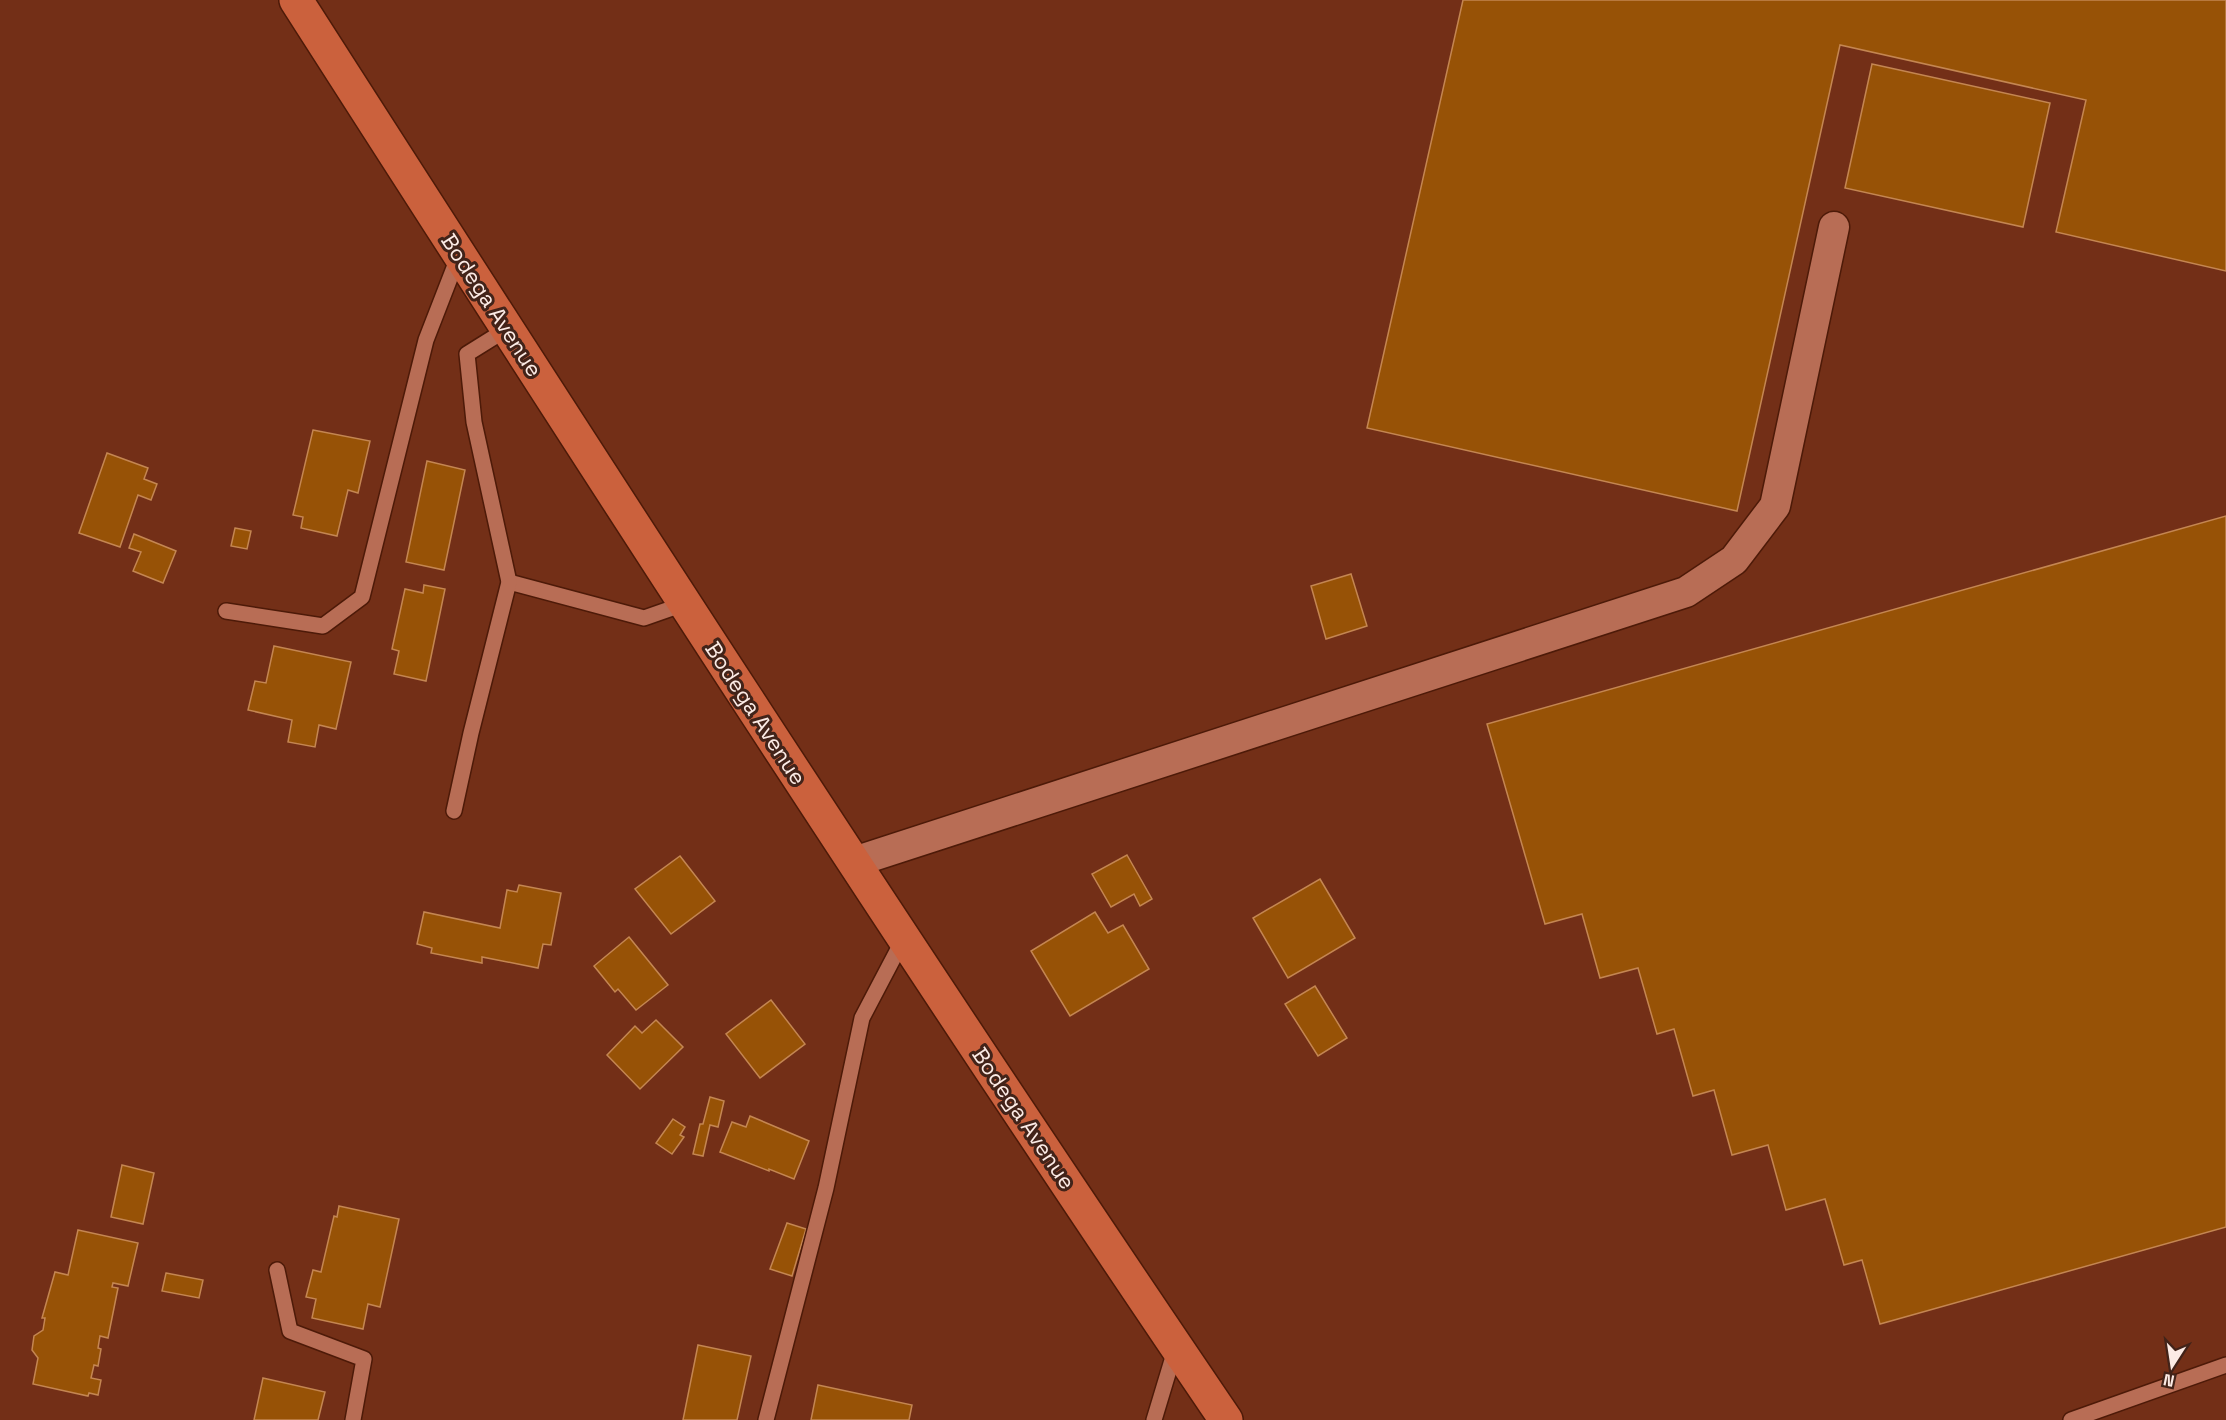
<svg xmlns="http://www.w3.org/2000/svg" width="2226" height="1420" viewBox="0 0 2226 1420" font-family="'Space Grotesk',sans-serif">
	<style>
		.building { fill: #975206; stroke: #c48652; stroke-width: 1.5 }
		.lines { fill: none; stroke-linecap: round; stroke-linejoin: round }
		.lane-casing { stroke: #4d1a08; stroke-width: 18 }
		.street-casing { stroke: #4d1a08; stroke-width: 33 }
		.primary-casing { stroke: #4d1a08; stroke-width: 36 }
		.lane { stroke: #b86d55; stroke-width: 15 }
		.street { stroke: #b86d55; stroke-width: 30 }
		.primary { stroke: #cb613d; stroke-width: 33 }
		.labels { text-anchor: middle; stroke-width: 6; stroke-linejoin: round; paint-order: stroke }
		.street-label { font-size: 22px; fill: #fcebe5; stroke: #422319 }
	</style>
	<rect width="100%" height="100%" fill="#732f17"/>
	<g class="building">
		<polygon points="1463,0 2226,0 2226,271 2056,232 2086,100 1840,45 1737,511 1367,428"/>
		<polygon points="1872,64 2050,103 2023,227 1845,188"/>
		<polygon points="313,430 370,441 358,493 348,490 337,536 301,528 303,517 293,515"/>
		<polygon points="107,453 148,468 144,479 157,484 151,500 138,495 120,547 79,533"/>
		<polygon points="427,461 465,470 444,570 406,562"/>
		<polygon points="2226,516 2226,1227 1880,1324 1862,1260 1844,1265 1825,1199 1786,1210 1768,1145 1732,1155 1714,1090 1693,1096 1674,1029 1657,1034 1638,968 1600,978 1582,914 1545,924 1487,724"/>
		<polygon points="235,528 251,531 247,549 231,546"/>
		<polygon points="134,534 176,551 163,583 133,571 141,552 129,548"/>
		<polygon points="1351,574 1367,626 1326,639 1311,586"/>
		<polygon points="424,585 445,589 426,681 394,674 399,651 392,649 405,589 423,593"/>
		<polygon points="274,646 351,662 336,729 319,725 315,747 288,742 292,720 248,710 255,681 266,683"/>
		<polygon points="1127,855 1152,899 1140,906 1134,894 1111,907 1092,874"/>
		<polygon points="680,856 715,901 671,934 635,889"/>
		<polygon points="1320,879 1355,938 1288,978 1253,918"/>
		<polygon points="519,885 561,893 551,945 543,944 538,968 482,957 482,963 431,953 432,948 417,944 424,912 500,928 507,890 517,892"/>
		<polygon points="1095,912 1108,933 1123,925 1149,969 1070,1016 1031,951"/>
		<polygon points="629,937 668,985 636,1010 618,989 615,992 594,966"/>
		<polygon points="1315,986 1347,1038 1318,1056 1285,1004"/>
		<polygon points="771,1000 805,1044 760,1078 726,1034"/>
		<polygon points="656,1020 683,1047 640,1089 607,1055 635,1026 642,1033"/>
		<polygon points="710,1097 724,1101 718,1127 710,1125 703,1156 693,1154 700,1124 703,1124"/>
		<polygon points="750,1116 809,1141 794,1179 769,1169 769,1171 720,1152 732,1122 746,1127"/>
		<polygon points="673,1119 685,1127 680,1135 684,1137 672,1154 656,1143"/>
		<polygon points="122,1165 154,1173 143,1224 111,1217"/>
		<polygon points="339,1206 399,1219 380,1307 368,1304 363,1329 312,1318 316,1299 306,1297 313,1270 321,1272 334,1216 337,1217"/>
		<polygon points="787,1223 806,1229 792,1276 770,1269"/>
		<polygon points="78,1230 138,1243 128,1286 113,1283 112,1287 118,1288 108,1338 100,1336 98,1348 101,1349 98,1366 94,1365 91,1378 101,1380 98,1395 89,1393 88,1396 33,1384 38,1358 32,1350 34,1336 43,1330 45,1318 42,1318 55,1272 68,1275"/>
		<polygon points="166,1273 203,1280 199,1298 162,1291"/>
		<polygon points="698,1345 751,1356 737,1420 683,1420"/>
		<polygon points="263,1378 325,1392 318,1420 254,1420"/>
		<polygon points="818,1385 912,1405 909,1420 811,1420"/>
	</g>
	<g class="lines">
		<defs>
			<g id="lane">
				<polyline points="509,582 644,618 684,604"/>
				<polyline points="226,611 323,626 362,597 426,340 459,255"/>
				<polyline points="454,811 471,733 509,582 474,422 467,354 507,329"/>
				<polyline points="277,1270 290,1331 364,1359 353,1420"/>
				<polyline points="766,1420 826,1188 862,1018 904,938"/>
				<polyline points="1154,1420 1176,1347"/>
				<polyline points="2071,1420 2226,1365"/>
			</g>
			<polyline id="street" points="854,862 1686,592 1734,560 1775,506 1834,227"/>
			<path id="primary" d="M 296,0 C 601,476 908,952 1226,1420"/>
		</defs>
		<use href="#lane" class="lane-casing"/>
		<use href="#street" class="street-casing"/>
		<use href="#primary" class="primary-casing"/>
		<use href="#lane" class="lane"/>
		<use href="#street" class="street"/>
		<use href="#primary" class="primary"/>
	</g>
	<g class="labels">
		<g class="street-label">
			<text transform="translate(492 305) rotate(57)" y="8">Bodega Avenue</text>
			<text transform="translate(756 713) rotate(57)" y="8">Bodega Avenue</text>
			<text transform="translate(1024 1118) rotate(56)" y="8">Bodega Avenue</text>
		</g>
	</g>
	<g transform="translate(2172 1366) rotate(192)" stroke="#422319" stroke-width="4.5" paint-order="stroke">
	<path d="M0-4.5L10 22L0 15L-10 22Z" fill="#fcebe5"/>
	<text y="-9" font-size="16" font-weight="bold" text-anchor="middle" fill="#fcebe5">N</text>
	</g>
</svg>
